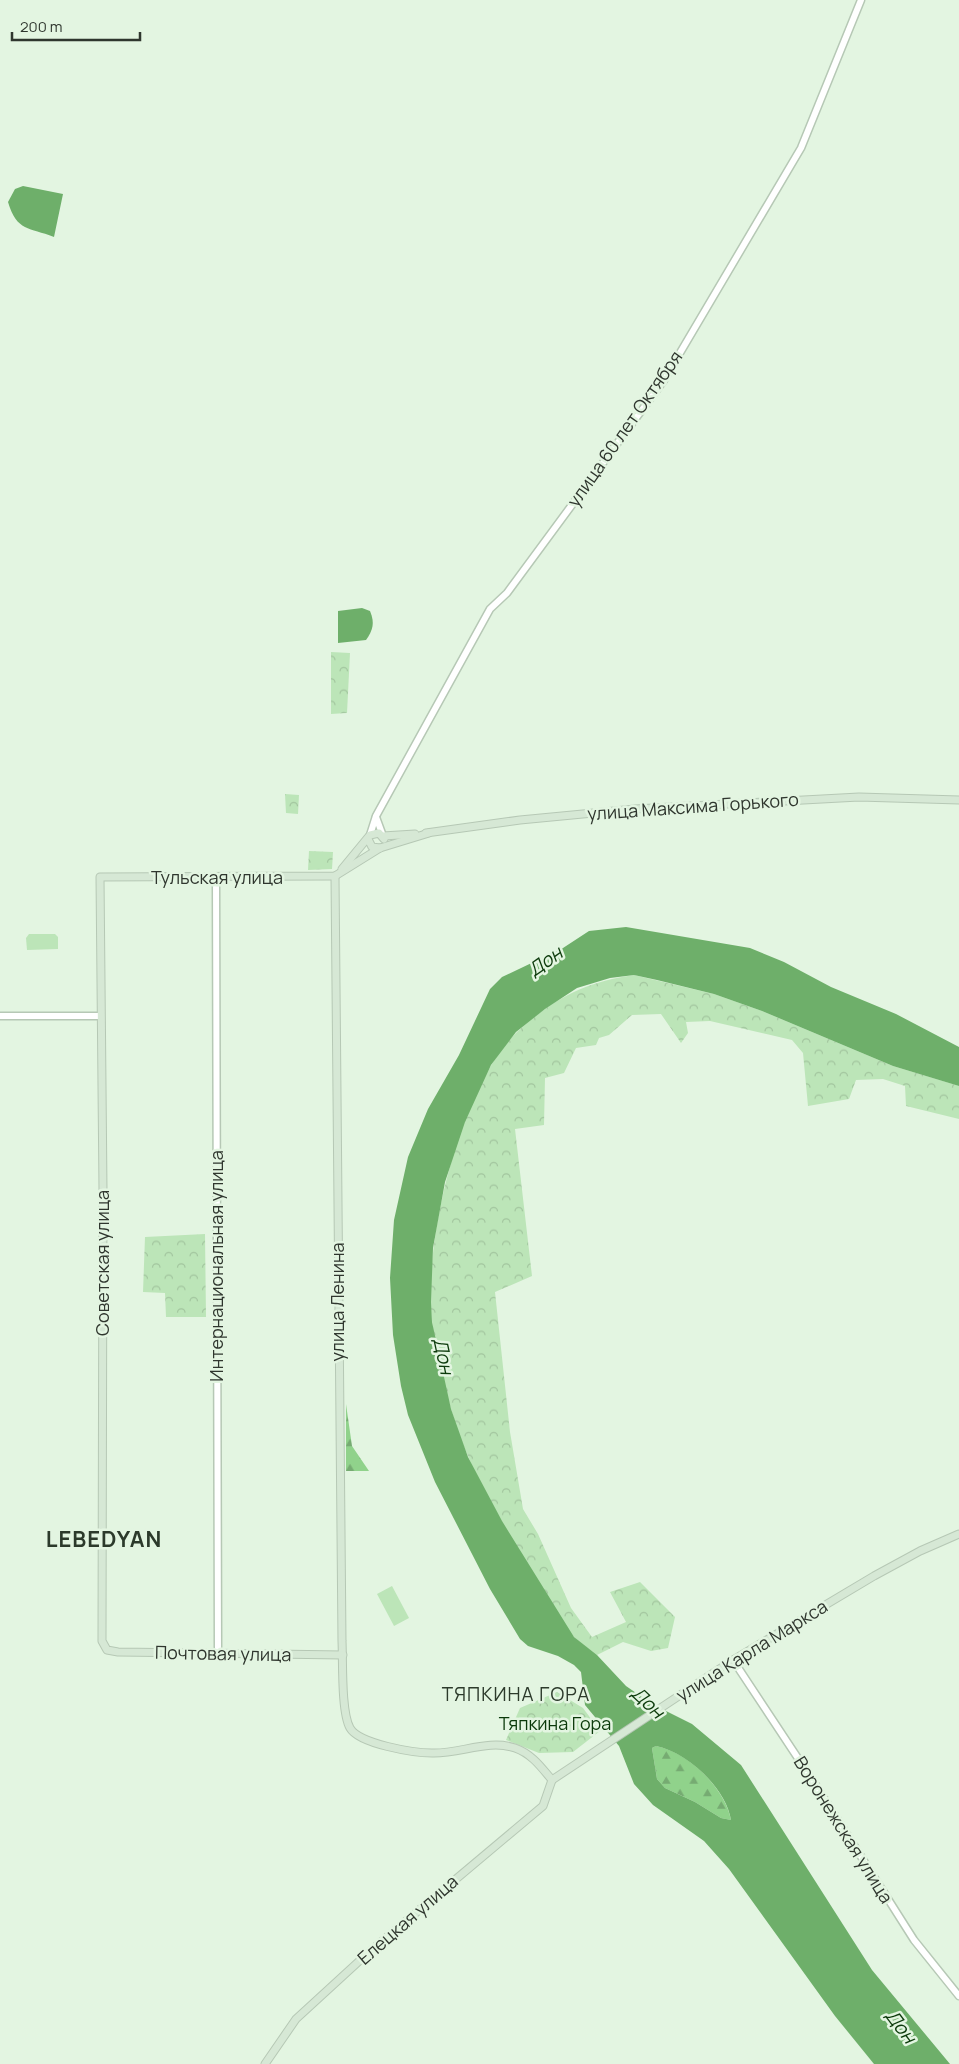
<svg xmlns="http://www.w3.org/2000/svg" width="959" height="2064" viewBox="0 0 959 2064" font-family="Manrope,sans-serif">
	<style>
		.forest { fill: url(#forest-firs) }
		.park { fill: url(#park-crowns) }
		.garden { fill: #bce5b8 }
		.water { fill: #6eaf6a; fill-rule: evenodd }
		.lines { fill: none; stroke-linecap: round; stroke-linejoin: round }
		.tertiary-casing { stroke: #b6c8b5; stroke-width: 9 }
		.secondary-casing { stroke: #b6c8b5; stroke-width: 9 }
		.tertiary { stroke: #fff; stroke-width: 6 }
		.secondary { stroke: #d6e8d5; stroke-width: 7 }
		.labels { text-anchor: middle; stroke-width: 5; stroke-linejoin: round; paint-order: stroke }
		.street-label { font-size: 18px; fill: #2f362e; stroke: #e3f5e1 }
		.park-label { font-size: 18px; fill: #0a390a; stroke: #e3f5e1 }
		.water-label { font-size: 19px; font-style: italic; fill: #0c3a0b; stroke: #e3f5e1 }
		.neighbourhood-label { font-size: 19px; letter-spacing: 1px; fill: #2c3a2b; stroke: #e3f5e1 }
		.district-label { font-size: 22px; font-weight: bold; letter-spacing: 1px; fill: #2c3a2b; stroke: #e3f5e1 }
	</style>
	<defs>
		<pattern id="forest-firs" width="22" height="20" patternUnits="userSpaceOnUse" patternTransform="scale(1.25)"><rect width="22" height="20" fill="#90d28b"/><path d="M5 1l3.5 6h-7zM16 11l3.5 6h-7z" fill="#76ab72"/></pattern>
		<pattern id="park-crowns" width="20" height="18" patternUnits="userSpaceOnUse" patternTransform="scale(1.25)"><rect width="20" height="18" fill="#bce5b8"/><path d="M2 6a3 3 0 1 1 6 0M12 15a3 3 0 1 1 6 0" fill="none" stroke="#a2c59e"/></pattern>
	</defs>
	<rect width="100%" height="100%" fill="#e3f5e1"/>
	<g class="forest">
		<polygon points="346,1404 352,1446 369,1471 346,1471"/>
		<path d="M 656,1746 C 688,1752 725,1788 731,1820 L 721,1818 L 695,1802 L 665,1788 L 657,1779 L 652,1748 Z"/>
	</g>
	<g class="park">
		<polygon points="331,652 350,653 347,713 331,714"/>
		<polygon points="285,794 299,795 298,814 286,813"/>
		<polygon points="309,851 333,852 332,869 308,870"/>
		<path d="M 634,975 L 714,994 L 762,1011 L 893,1066 L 956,1085 L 959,1086 L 959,1119 L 906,1106 L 905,1086 L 883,1079 L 856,1080 L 849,1099 L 808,1106 L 803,1053 L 792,1040 L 710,1021 L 686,1022 L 688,1033 L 681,1043 L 661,1014 L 632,1015 L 609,1035 L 599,1038 L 596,1045 L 576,1048 L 564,1073 L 545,1078 L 544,1125 L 515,1129 L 532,1276 L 495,1292 L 510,1432 L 523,1509 L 538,1534 L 571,1608 L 592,1637 L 626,1622 L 610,1592 L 640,1582 L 675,1617 L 668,1648 L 651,1651 L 623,1642 L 597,1655 C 590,1649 581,1644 574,1637 C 558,1620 538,1582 525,1561 C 505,1527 483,1492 468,1456 C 452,1420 436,1360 432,1321 C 423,1244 460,1085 518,1031 C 554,998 586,982 634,975 Z"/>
		<polygon points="205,1234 206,1317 166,1317 165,1293 143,1292 145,1237"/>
		<polygon points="557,1692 583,1708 600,1731 573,1752 539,1753 506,1740 520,1708"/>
	</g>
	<g class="garden">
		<polygon points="29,934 55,934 58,937 58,949 27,950 26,938"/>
		<polygon points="392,1586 409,1618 394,1626 377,1594"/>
	</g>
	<g class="water">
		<path d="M 23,186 L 63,194 L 54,237 C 29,227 17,232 8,202 L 15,189 Z"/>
		<path d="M 362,608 L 370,611 C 375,623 373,630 366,640 L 338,643 L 338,611 Z"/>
		<path d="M 626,927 L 750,948 L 784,962 L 831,987 L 896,1014 L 959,1047 L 959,1086 L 893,1066 L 762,1011 L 714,994 L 657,980 L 634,975 L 610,978 L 577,988 L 545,1009 L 516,1032 L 491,1065 L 465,1122 L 445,1182 L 433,1248 L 431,1302 L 432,1322 L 451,1409 L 468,1457 L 502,1521 L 574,1637 L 597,1655 L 626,1686 L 652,1704 L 692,1724 L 741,1765 L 872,1970 L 950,2064 L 874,2064 L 835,2016 L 729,1869 L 704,1841 L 653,1805 L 634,1784 L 619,1746 L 585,1705 L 581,1672 L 574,1665 L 558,1656 L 528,1646 L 520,1639 L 490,1589 L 435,1482 L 408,1415 L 401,1386 L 393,1335 L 390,1278 L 394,1220 L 408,1157 L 428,1109 L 459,1055 L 490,989 L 502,977 L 563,948 L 589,931 ZM 656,1746 C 687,1752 726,1788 731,1820 L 721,1818 L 695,1802 L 665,1788 L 657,1779 L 652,1748 Z"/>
	</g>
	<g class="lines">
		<defs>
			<g id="tertiary">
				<polyline points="376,817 383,836"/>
				<polyline points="370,835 376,816 490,609 507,593 664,380 801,148 861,0"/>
				<polyline points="216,878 218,1653"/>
				<polyline points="0,1016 100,1016"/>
				<polyline points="733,1660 815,1784 914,1940 959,1996"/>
			</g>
			<g id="secondary">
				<polyline points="426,833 520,820 635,809 859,797 959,800"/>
				<polyline points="383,836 415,834"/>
				<polyline points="368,839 372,847 380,848"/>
				<polyline points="342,869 370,835 379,833 384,839"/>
				<path d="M 335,876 L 342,1641 C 343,1661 341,1712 350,1728 C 359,1744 414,1753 432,1753 C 460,1754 488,1739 515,1748 C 532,1754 541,1767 552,1780"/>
				<polyline points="343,1655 118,1652 107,1650 102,1641 103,1190 100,877 335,876 380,848 429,833"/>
				<polyline points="552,1780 733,1660 874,1576 920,1551 959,1534"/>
				<polyline points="265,2064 296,2019 368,1953 543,1806 552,1780"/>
			</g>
		</defs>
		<use href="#tertiary" class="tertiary-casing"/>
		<use href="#secondary" class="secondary-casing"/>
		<use href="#tertiary" class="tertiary"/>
		<use href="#secondary" class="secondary"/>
	</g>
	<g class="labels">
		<g class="street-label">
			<text transform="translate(625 429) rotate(-55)" y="6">улица 60 лет Октября</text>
			<text transform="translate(693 807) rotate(-4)" y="6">улица Максима Горького</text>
			<text x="217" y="884">Тульская улица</text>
			<text transform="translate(103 1263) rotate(-90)" y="6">Советская улица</text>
			<text transform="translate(217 1266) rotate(-90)" y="6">Интернациональная улица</text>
			<text transform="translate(338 1302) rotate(-90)" y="6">улица Ленина</text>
			<text transform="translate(752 1651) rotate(-32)" y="6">улица Карла Маркса</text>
			<text transform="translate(223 1654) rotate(1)" y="6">Почтовая улица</text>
			<text transform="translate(843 1830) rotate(58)" y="6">Воронежская улица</text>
			<text transform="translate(408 1920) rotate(-41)" y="6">Елецкая улица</text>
		</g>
		<g class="park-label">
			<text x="555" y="1730">Тяпкина Гора</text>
		</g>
		<g class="water-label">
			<text transform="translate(545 961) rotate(-35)" y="7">Дон</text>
			<text transform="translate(444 1356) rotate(78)" y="7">Дон</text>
			<text transform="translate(648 1702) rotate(43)" y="7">Дон</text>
			<text transform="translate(901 2026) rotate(53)" y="7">Дон</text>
		</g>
		<g class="neighbourhood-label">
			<text x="516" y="1701">ТЯПКИНА ГОРА</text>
		</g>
		<g class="district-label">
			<text x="104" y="1547">LEBEDYAN</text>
		</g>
	</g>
	<path d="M12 32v8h128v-8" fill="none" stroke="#2f362e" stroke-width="2.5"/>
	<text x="20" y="32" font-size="15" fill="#2f362e" stroke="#e3f5e1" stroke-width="4" paint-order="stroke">200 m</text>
</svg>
